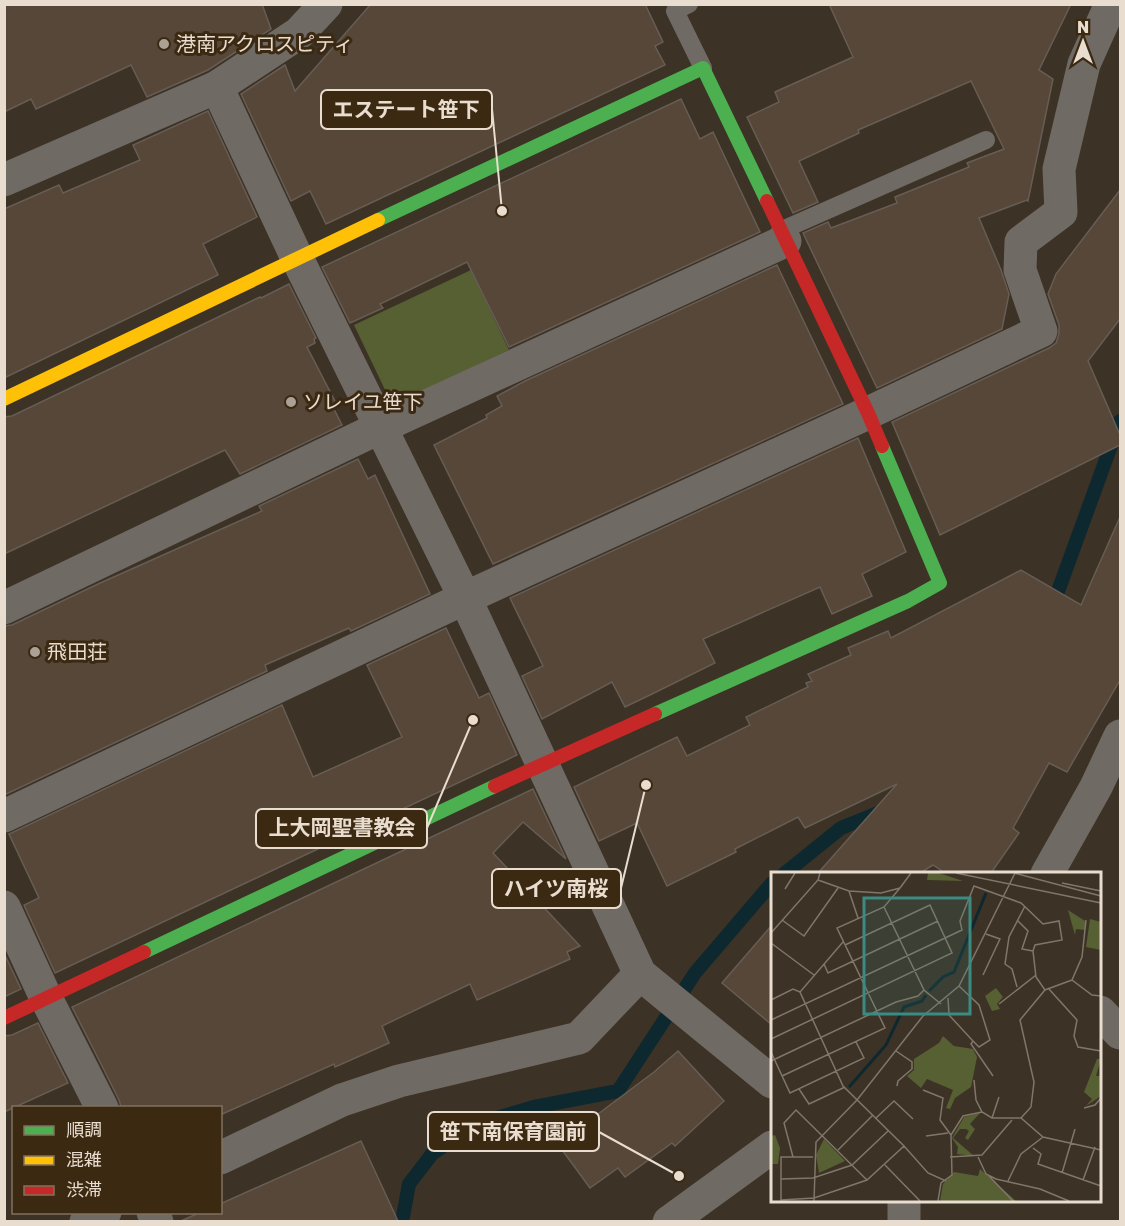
<svg xmlns="http://www.w3.org/2000/svg" width="1125" height="1226" viewBox="0 0 1125 1226" font-family="'Golos Text','Noto Sans JP',sans-serif">
	<style>
		.green { fill: #566033 }
		.lines { fill: none; stroke-linecap: round; stroke-linejoin: round }
		.stream { stroke: #0e2830; stroke-width: 14 }
		.building { fill: #564738; stroke: #675d54; stroke-width: 1.5 }
		.lane { stroke: #706a65; stroke-width: 18 }
		.street { stroke: #706a65; stroke-width: 33 }
		.fast { stroke: #4caf50; stroke-width: 14 }
		.slow { stroke: #ffc107; stroke-width: 14 }
		.jam { stroke: #c62828; stroke-width: 14 }
		.poi-dot { fill: #aca194; stroke: #3b2912; stroke-width: 2 }
		.labels { text-anchor: middle; stroke-width: 6; stroke-linejoin: round; paint-order: stroke }
		.poi-label { font-size: 20px; fill: #e9ddd0; stroke: #3b2912; text-anchor: start }
		.inset-river { fill: none; stroke: #0e2830; stroke-width: 3 }
		.inset-road { fill: none; stroke: #81766a; stroke-width: 1.5 }
		.view { fill: #3b8b82; fill-opacity: 0.15; stroke: #3b8b82; stroke-width: 3 }
		.inset-edge { fill: none; stroke: #e9ddd0; stroke-width: 3 }
		.leader { fill: none; stroke: #e9ddd0; stroke-width: 2 }
		.callout-dot { fill: #e9ddd0; stroke: #3b2912; stroke-width: 2 }
		.callout { fill: #3b2912; stroke: #e9ddd0; stroke-width: 2 }
		.callout-label { font-size: 21px; text-anchor: middle; font-weight: bold; fill: #e9ddd0 }
	</style>
	<rect width="100%" height="100%" fill="#3c3226"/>
	<polygon class="green" points="471,270 509,350 407,398 387,394 354,325"/>
	<g class="lines">
		<g class="stream">
			<polyline points="1050,608 1057,594 1120,421"/>
			<polyline points="784,874 841,828 883,811"/>
			<polyline points="402,1222 409,1184 432,1154 473,1125 534,1107 618,1091 695,973 772,883"/>
		</g>
	</g>
	<g class="building">
		<polygon points="4,4 262,4 271,29 208,70 147,97 131,65 36,109 31,99 4,112"/>
		<polygon points="371,4 645,4 663,42 655,46 665,65 326,224 310,191 291,201 241,94 285,65 295,91"/>
		<polygon points="829,4 1071,4 1039,70 1053,79 1028,201 1027,200 979,218 1001,270 1009,294 1002,329 877,388 803,233 828,222 831,228 897,203 895,197 969,167 967,163 1004,149 971,81 858,130 859,133 799,161 818,202 793,213 747,117 779,102 775,92 853,57"/>
		<polygon points="681,99 700,139 713,132 760,232 509,347 467,262 380,304 383,308 350,323 322,267"/>
		<polygon points="208,111 257,217 203,244 218,275 4,378 4,209 59,185 63,193 140,160 133,145"/>
		<polygon points="1120,190 1120,319 1088,361 1120,435 1120,445 940,535 892,422 1049,348 1056,343 1059,334 1059,325 1048,294 1056,274"/>
		<polygon points="777,265 843,404 493,564 434,445 487,418 486,415 502,406 497,396 525,381"/>
		<polygon points="289,284 316,338 314,339 315,343 307,347 338,407 334,409 342,425 240,474 225,450 4,554 4,417 12,416 260,297 261,298"/>
		<polygon points="858,438 906,552 862,574 872,596 832,614 820,587 703,639 715,663 652,694 625,707 612,682 542,719 522,676 543,666 510,598"/>
		<polygon points="358,459 368,479 375,475 430,594 351,631 349,628 265,665 267,671 4,795 4,626 12,625 98,584 262,511 259,506"/>
		<polygon points="1120,517 1120,680 1067,772 1049,763 1013,828 1019,833 991,873 945,873 933,865 920,873 818,873 897,784 805,828 798,817 735,849 736,852 667,886 637,823 599,841 574,787 677,737 687,756 750,725 746,717 808,687 806,683 812,681 808,674 851,655 848,648 888,631 891,638 1021,570 1081,605"/>
		<polygon points="446,628 479,698 489,693 517,755 55,973 24,905 39,898 9,834 282,705 313,777 402,737 367,665"/>
		<polygon points="533,789 566,859 523,822 493,853 580,946 567,952 570,959 477,1000 470,984 382,1026 389,1043 335,1067 334,1064 220,1115 220,1107 121,1107 119,1100 102,1066 72,1007"/>
		<polygon points="772,925 772,1025 722,983"/>
		<polygon points="4,953 21,989 4,997"/>
		<polygon points="38,1023 68,1083 4,1112 4,1036 12,1035"/>
		<polygon points="678,1051 724,1101 675,1146 672,1143 625,1177 618,1168 590,1188 554,1139 587,1115 590,1120 654,1072"/>
		<polygon points="361,1141 398,1221 181,1221 201,1212 220,1212 220,1204"/>
	</g>
	<g class="lines">
		<g class="lane">
			<polyline points="689,4 675,11 703,68"/>
			<polyline points="780,231 986,140"/>
		</g>
		<g class="street">
			<polyline points="217,87 297,258 465,598 640,974 772,1082"/>
			<polyline points="4,180 217,87 299,33 326,4"/>
			<polyline points="4,608 381,427 785,241"/>
			<polyline points="4,816 465,598 868,413 1041,331 1020,270 1021,242 1061,212 1059,169 1084,64 1111,4"/>
			<polyline points="1047,874 1096,787 1120,736"/>
			<polyline points="4,907 46,998 102,1108"/>
			<polyline points="1100,1012 1120,1033"/>
			<polyline points="220,1158 342,1100 399,1081 579,1038 640,974"/>
			<polyline points="153,1212 157,1222"/>
			<polyline points="86,1222 105,1212"/>
			<polyline points="669,1222 772,1147"/>
			<polyline points="904,1222 904,1200"/>
		</g>
		<g class="fast">
			<polyline points="378,220 703,68 767,201"/>
			<polyline points="655,714 908,601 940,583 882,446"/>
			<polyline points="144,952 495,786"/>
		</g>
		<polyline class="slow" points="4,399 378,220"/>
		<g class="jam">
			<polyline points="767,201 868,413 882,446"/>
			<polyline points="495,786 655,714"/>
			<polyline points="4,1018 144,952"/>
		</g>
	</g>
	<g class="poi-dot">
		<circle cx="164" cy="44" r="6"/>
		<circle cx="291" cy="402" r="6"/>
		<circle cx="35" cy="652" r="6"/>
	</g>
	<g class="labels">
		<g class="poi-label">
			<text x="176" y="51">港南アクロスピティ</text>
			<text x="303" y="409">ソレイユ笹下</text>
			<text x="47" y="659">飛田荘</text>
		</g>
	</g>
	<g transform="translate(771 872)">
		<rect width="330" height="330" fill="#3c3226"/>
		<path d="M 157,1 L 168,1 L 192,9 L 156,8 ZM 297,38 L 314,49 L 314,58 L 305,57 L 304,63 ZM 319,47 L 330,50 L 330,78 L 315,75 ZM 225,116 L 232,125 L 226,132 L 229,137 L 221,139 L 214,124 ZM 172,164 L 183,174 L 202,177 L 206,185 L 200,215 L 184,226 L 179,237 L 175,236 L 182,218 L 156,207 L 150,216 L 136,204 L 143,198 L 143,187 L 168,171 ZM 326,187 L 330,187 L 325,204 L 330,204 L 330,224 L 315,234 L 321,227 L 313,220 ZM 209,241 L 199,252 L 204,257 L 197,268 L 194,266 L 198,259 L 195,257 L 189,257 L 182,266 L 203,284 L 186,282 L 187,275 L 181,266 L 193,245 ZM 4,263 L 9,276 L 7,292 L 0,292 L 0,264 ZM 53,267 L 74,289 L 48,301 L 45,283 ZM 209,297 L 245,329 L 169,329 L 172,312 L 183,300 L 207,304 Z" fill="#566033"/>
		<path class="inset-river" d="M 158,119 L 172,105 L 183,100 L 215,21M 78,215 L 115,173 L 133,135 L 151,129 L 155,123"/>
		<path class="inset-road" d="M 185,1 L 330,31M 243,1 L 330,24M 47,8 L 78,19 L 110,21 L 129,16 L 140,1M 291,11 L 330,19M 14,17 L 24,1M 78,19 L 87,46M 113,35 L 153,118 L 170,132M 11,48 L 33,64 L 67,16M 246,48 L 257,59 L 251,77 L 262,79M 315,48 L 311,85 L 301,108 L 321,123 L 330,124M 0,61 L 47,8 L 49,1M 0,71 L 43,103M 53,92 L 57,101 L 167,49M 212,103 L 229,67 L 215,62M 188,114 L 208,133 L 219,168 L 208,175 L 202,169M 246,115 L 241,97 L 234,92 L 238,65 L 254,34M 277,116 L 306,148 L 303,164 L 307,175 L 330,179M 177,126 L 178,143 L 202,169 L 200,172 L 222,204M 0,128 L 22,117 L 29,120M 228,132 L 265,103M 0,148 L 191,58 L 189,49 L 203,14 L 250,31 L 272,52 L 288,49 L 291,68 L 264,73 L 262,79 L 265,105 L 274,118M 0,167 L 181,81 L 159,33 L 74,73M 125,179 L 141,190 L 141,197 L 127,209 L 126,214M 0,180 L 19,221 L 93,186 L 85,170M 0,189 L 125,130 L 147,124 L 153,118M 11,204 L 114,156 L 66,56 L 113,35 L 129,16M 203,208 L 205,228 L 211,240 L 221,246 L 250,246 L 272,265 L 330,278M 28,217 L 38,232 L 74,215M 152,218 L 172,226 L 169,248 L 180,263 L 181,303 L 170,311 L 167,329M 313,236 L 324,233 L 330,226M 105,246 L 123,229 L 142,247M 221,246 L 228,225M 250,246 L 260,235 L 263,210 L 249,148 L 274,118 L 301,108M 180,263 L 192,244 L 211,240M 155,264 L 177,261M 133,274 L 157,301 L 175,309M 262,276 L 270,282 L 267,292 L 330,314M 67,278 L 102,243M 22,285 L 13,251 L 25,238 L 96,308M 42,285 L 10,285 L 10,328 L 43,326 L 96,308 L 133,274 L 72,214 L 29,120 L 72,70M 179,285 L 211,283 L 241,248M 207,285 L 215,302 L 225,307 L 269,317 L 298,329M 114,293 L 149,329M 291,301 L 304,257M 217,303 L 242,329M 10,307 L 42,306 L 81,293 L 117,259M 312,308 L 324,275M 237,309 L 250,282 L 272,265M 43,329 L 45,270 L 86,228 L 152,144 L 188,114 L 244,1"/>
		<path class="view" d="M 93,26 L 199,26 L 199,142 L 93,142 Z"/>
		<rect width="330" height="330" class="inset-edge"/>
	</g>
	<path class="leader" d="M502 211L492 109M473 720L427 828M646 785L621 888M679 1176L599 1132"/>
	<g class="callout-dot">
		<circle cx="502" cy="211" r="6"/>
		<circle cx="473" cy="720" r="6"/>
		<circle cx="646" cy="785" r="6"/>
		<circle cx="679" cy="1176" r="6"/>
	</g>
	<g class="callout">
		<rect x="321" y="90" width="171" height="39" rx="6"/>
		<rect x="256" y="809" width="171" height="39" rx="6"/>
		<rect x="492" y="869" width="129" height="39" rx="6"/>
		<rect x="428" y="1112" width="171" height="39" rx="6"/>
	</g>
	<g class="callout-label">
		<text x="406" y="117">エステート笹下</text>
		<text x="342" y="835">上大岡聖書教会</text>
		<text x="556" y="896">ハイツ南桜</text>
		<text x="513" y="1139">笹下南保育園前</text>
	</g>
	<rect width="1125" height="1226" fill="none" stroke="#e9ddd0" stroke-width="12"/>
	<rect x="12" y="1106" width="210" height="108" fill="#3b2912" stroke="#81715e" stroke-width="1.5"/>
	<rect x="24" y="1126" width="30" height="9" fill="#4caf50" stroke="#81715e" stroke-width="1.5"/>
	<text x="66" y="1136" font-size="18" fill="#e9ddd0">順調</text>
	<rect x="24" y="1156" width="30" height="9" fill="#ffc107" stroke="#81715e" stroke-width="1.5"/>
	<text x="66" y="1166" font-size="18" fill="#e9ddd0">混雑</text>
	<rect x="24" y="1186" width="30" height="9" fill="#c62828" stroke="#81715e" stroke-width="1.5"/>
	<text x="66" y="1196" font-size="18" fill="#e9ddd0">渋滞</text>
	<g transform="translate(1083 42)" stroke="#3b2912" stroke-width="4.5" paint-order="stroke">
	<path d="M0-4.5L10 22L0 15L-10 22Z" fill="#e9ddd0"/>
	<text y="-9" font-size="16" font-weight="bold" text-anchor="middle" fill="#e9ddd0">N</text>
	</g>
</svg>
